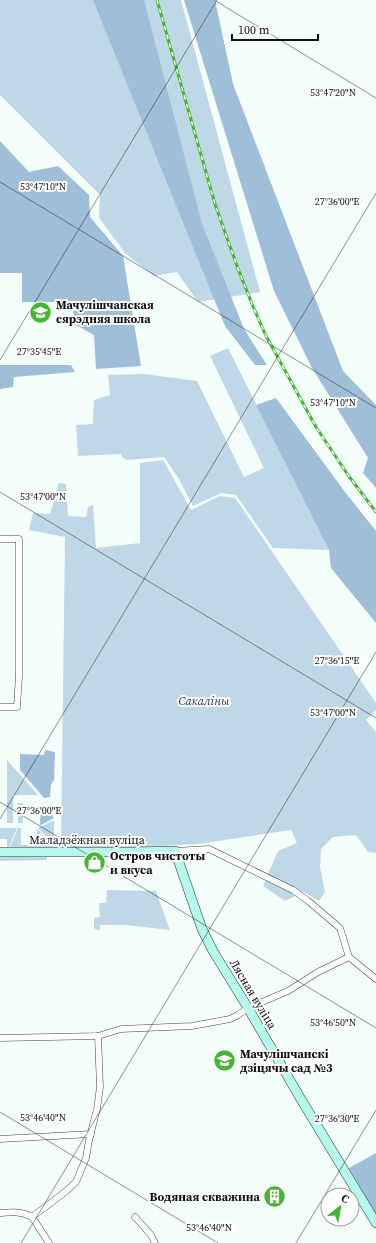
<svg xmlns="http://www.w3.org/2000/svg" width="376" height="1243" viewBox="0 0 376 1243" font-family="'Source Serif 4',serif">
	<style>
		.green { fill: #bfd8e7 }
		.forest { fill: #9fbed7 }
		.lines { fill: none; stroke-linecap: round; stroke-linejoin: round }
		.street-casing { stroke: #434343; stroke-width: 7 }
		.secondary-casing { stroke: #323232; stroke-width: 10 }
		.street { stroke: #fff; stroke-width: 6 }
		.secondary { stroke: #b4f9eb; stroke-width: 9 }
		.rail-casing { stroke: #44b731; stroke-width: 3 }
		.rail { stroke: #fff; stroke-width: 1.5; stroke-dasharray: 4.5; stroke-linecap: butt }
		.ticks { fill: none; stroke: #101010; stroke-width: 1; stroke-opacity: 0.45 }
		.labels { text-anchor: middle; stroke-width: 4; stroke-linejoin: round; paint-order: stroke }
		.poi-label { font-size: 12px; font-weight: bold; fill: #101010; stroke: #fff; text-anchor: start }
		.park-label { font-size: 12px; font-style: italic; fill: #243764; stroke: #fff }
		.street-label { font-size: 12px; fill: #101010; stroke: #fff }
		.ticks-label { font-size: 10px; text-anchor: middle; fill: #101010; stroke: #fff; stroke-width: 4; stroke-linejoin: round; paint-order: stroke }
	</style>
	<rect width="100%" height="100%" fill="#f4fefb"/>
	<g class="green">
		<polygon points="0,0 181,0 260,292 198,302 177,272 154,276 125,253 99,218 100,195 0,95"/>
		<polygon points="228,348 329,550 273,548 236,495 221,493 193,506 179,479 164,457 126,460 122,457 121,454 78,456 76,425 93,424 94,400 110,395 108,375 144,374 197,381 244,477 264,468 210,356"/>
		<polygon points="163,460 191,510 220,496 235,498 376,703 376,710 366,720 376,732 376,853 368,852 356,835 333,837 321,849 320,867 325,892 319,901 304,892 285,901 263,886 278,851 297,843 291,830 198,844 61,851 65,537 29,530 33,513 50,514 59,483 66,484 68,516 86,517 88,507 93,505 96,548 140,543 140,463"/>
		<polygon points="7,760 38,795 13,795 13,823 7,823"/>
		<rect x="18" y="803" width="5" height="20"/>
		<polygon points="54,820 54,845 38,828"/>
		<polygon points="0,828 17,828 9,847 7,847 7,839 0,839"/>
		<polygon points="18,828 21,828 21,845 36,845 37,829 54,847 10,847"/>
		<polygon points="0,854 47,855 47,860 0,861"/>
		<polygon points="107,890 156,891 170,930 126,925 100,925 100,930 94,929 94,918 100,917 99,903 106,903"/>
	</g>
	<g class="forest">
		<polygon points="93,0 144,0 202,224 244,329 267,365 255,365 225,326"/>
		<polygon points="184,0 215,0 233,84 343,371 376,405 376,488 363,473 368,458 312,368 274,291"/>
		<polygon points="0,141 29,172 58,166 89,195 90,217 123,256 141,366 96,369 94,335 74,324 73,302 22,302 22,273 0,273"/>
		<polygon points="0,365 71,365 75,372 14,377 13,387 0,389"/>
		<polygon points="276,398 345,492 376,531 376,623 331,568 329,550 256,405"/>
		<polygon points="45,750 55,752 54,780 51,784 50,797 44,798 20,770 20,754 44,755"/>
		<polygon points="43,805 46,806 54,818 39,826 40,824 41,807"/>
		<polygon points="376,1153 376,1215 349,1168"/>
	</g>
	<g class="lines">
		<defs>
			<g id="street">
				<polyline points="0,539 19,539 19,676 17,707 0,707"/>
				<polyline points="175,851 209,849 293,890 307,900 340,928 349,957 376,979"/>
				<polyline points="0,1038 98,1036 121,1029 192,1026 230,1019 238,1015 248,1008 288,991 318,972 349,957"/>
				<polyline points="0,1139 91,1134"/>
				<path d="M 0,1213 C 12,1212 21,1211 32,1217"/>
				<polyline points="32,1217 65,1192 76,1182 86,1158 89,1140 97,1109 100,1087 98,1036"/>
				<polyline points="32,1217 49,1243"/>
				<polyline points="135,1217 151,1235 155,1243"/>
			</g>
			<polyline id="secondary" points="0,852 131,852 175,851 202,929 213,951 248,1008 302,1101 376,1223"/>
		</defs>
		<use href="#street" class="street-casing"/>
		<use href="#secondary" class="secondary-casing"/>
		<use href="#street" class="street"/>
		<use href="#secondary" class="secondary"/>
		<defs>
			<polyline id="rail" points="157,0 215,204 237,266 252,304 266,336 316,427 348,475 376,512"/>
		</defs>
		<use href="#rail" class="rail-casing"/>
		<use href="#rail" class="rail"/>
	</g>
	<path class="ticks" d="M 214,0 L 376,98M 0,182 L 376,408M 0,360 L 217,0M 0,492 L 376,718M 0,802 L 376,1028M 0,819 L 376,193M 0,1112 L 218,1243M 21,1243 L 376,652M 296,1243 L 376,1110"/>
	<defs>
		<symbol id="school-disc" viewBox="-11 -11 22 22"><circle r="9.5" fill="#44b731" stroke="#fff"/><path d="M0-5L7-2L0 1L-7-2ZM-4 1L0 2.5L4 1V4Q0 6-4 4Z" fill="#fff"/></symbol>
		<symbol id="shop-disc" viewBox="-11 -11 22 22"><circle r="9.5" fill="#44b731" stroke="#fff"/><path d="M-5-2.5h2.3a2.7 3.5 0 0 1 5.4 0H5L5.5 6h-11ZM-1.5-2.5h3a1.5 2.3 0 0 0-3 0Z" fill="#fff"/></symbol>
		<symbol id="building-disc" viewBox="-11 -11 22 22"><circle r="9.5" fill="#44b731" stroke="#fff"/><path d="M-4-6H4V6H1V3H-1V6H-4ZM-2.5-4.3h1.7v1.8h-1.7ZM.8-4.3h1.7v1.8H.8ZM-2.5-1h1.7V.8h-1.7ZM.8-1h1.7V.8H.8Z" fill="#fff"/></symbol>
	</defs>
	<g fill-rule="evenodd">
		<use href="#school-disc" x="28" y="300" width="25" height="25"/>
		<use href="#shop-disc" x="82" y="850" width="25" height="25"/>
		<use href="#school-disc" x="212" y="1048" width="25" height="25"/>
		<use href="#building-disc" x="262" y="1184" width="25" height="25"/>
	</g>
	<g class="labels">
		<g class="poi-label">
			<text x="56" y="309">Мачулішчанская<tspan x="56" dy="14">сярэдняя школа</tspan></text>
			<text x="110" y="860">Остров чистоты<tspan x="110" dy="14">и вкуса</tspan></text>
			<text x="240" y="1058">Мачулішчанскі<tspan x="240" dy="14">дзіцячы сад №3</tspan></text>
			<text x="260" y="1201" text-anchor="end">Водяная скважина</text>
		</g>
		<g class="park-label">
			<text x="204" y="705">Сакаліны</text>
		</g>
		<g class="street-label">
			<text x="87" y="844">Маладзёжная вуліца</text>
			<text transform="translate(253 994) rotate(59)" y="4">Лясная вуліца</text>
		</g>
	</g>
	<g class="ticks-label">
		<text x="333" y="96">53°47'20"N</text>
		<text x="43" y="190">53°47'10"N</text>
		<text x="337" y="205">27°36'00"E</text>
		<text x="39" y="355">27°35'45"E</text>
		<text x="333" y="406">53°47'10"N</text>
		<text x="43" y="500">53°47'00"N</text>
		<text x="337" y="664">27°36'15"E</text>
		<text x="333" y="716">53°47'00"N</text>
		<text x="39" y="814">27°36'00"E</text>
		<text x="333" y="1026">53°46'50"N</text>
		<text x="43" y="1121">53°46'40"N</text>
		<text x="337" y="1122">27°36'30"E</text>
		<text x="209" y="1231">53°46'40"N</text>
	</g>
	<g transform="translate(340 1207) rotate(31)"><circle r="19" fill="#ffffff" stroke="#9f9f9f"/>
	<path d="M0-3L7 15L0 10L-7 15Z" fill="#44b731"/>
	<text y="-6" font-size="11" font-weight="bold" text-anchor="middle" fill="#101010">С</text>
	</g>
	<path d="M232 34v6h86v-6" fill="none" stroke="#101010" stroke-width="2"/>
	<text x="238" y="34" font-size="12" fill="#101010" stroke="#ffffff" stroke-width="3" paint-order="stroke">100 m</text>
</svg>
